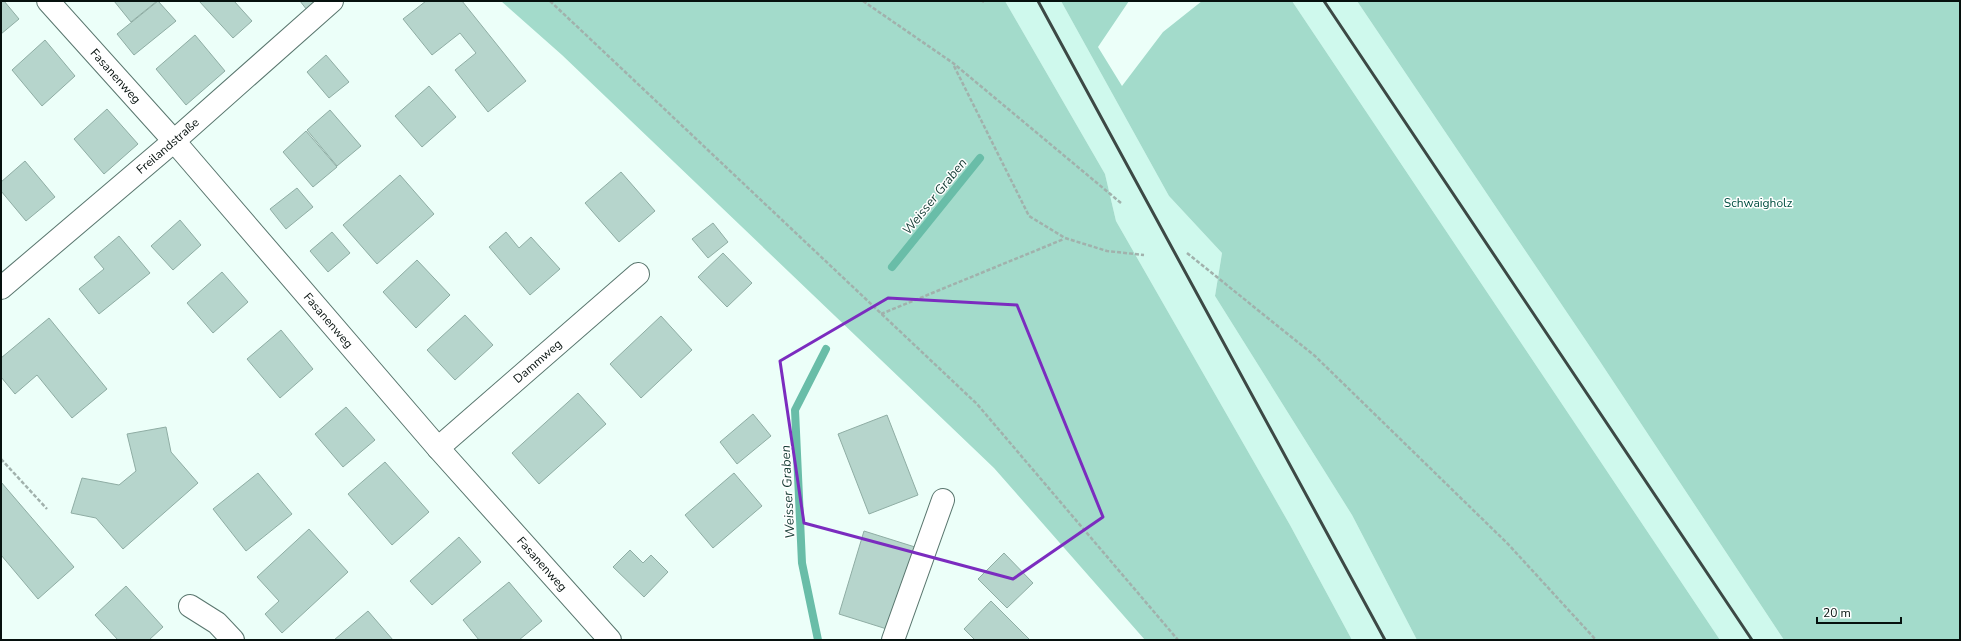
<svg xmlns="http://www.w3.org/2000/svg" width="1961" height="641" viewBox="0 0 1961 641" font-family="'Nunito Sans',sans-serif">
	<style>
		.built { fill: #cff9ed }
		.green { fill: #a3dbcb }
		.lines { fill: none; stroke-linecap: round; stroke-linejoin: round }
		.stream { stroke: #69bda8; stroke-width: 8 }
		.building { fill: #b6d5cc; stroke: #8fada4 }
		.minor-casing { stroke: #59766e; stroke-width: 24 }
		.path { stroke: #a1b1ac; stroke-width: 2.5; stroke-dasharray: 4 2; stroke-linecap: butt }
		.minor { stroke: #fff; stroke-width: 22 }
		.rail { stroke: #3c4945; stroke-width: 3 }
		.marked { fill: none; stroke: #7b2cbf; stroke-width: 3; stroke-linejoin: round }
		.labels { text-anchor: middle; stroke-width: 3; stroke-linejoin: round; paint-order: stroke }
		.street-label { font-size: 12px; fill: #06110e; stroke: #fff }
		.park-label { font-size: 12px; fill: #014f41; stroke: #fff }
		.water-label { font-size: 13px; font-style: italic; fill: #143c33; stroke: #fff }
	</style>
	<rect width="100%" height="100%" fill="#ecfff9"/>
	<g class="built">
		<polygon points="1005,1 1061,1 1169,196 1222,253 1215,296 1352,515 1417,640 1352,640 1290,525 1116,221 1105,174"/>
		<polygon points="1292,1 1357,1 1599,360 1784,640 1720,640"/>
	</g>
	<g class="green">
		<polygon points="501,1 1005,1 1105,174 1116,221 1290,525 1352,640 1145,640 994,468 562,55"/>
		<polygon points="1061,1 1129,1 1098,47 1122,86 1163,32 1202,1 1292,1 1720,640 1417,640 1352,515 1215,296 1222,253 1169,196"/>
		<polygon points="1357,1 1960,1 1960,640 1784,640 1599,360"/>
	</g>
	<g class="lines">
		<g class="stream">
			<polyline points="892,267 980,158"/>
			<polyline points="818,640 802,563 795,410 826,349"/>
		</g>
	</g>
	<g class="building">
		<polygon points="1,1 4,1 19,19 1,34"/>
		<polygon points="114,1 157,1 131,22"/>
		<polygon points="158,1 176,21 134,55 117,34"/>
		<polygon points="199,1 234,1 252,21 233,38"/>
		<polygon points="300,1 318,1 307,10"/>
		<polygon points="426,1 462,1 526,81 488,112 455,70 476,53 460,33 432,55 403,19"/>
		<polygon points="195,35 225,71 186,105 156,69"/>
		<polygon points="45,40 75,76 42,106 12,70"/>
		<polygon points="326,55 349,82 329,98 307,72"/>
		<polygon points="429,86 456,117 422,147 395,116"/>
		<polygon points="107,109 138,144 104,174 74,139"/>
		<polygon points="330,110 361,146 337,166 307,130"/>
		<polygon points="306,131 337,167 313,187 283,152"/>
		<polygon points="25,161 55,197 26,221 1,191 1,182"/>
		<polygon points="621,172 655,211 619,242 585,203"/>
		<polygon points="400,175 434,214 377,264 343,225"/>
		<polygon points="297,188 313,207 286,229 270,209"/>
		<polygon points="180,220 201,245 173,270 151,246"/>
		<polygon points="713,223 728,242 708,258 692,239"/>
		<polygon points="332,232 350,253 328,272 310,251"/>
		<polygon points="506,232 519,248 531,237 560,269 530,295 489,247"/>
		<polygon points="119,236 150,273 99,314 79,289 104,269 94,257"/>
		<polygon points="723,253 752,283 727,307 698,277"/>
		<polygon points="417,260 450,295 416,328 383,292"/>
		<polygon points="222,272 248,302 213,333 187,303"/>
		<polygon points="465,315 493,345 455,380 427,350"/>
		<polygon points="661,316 692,350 641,398 610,364"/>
		<polygon points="49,318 107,389 72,418 37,375 15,394 1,377 1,358"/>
		<polygon points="281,330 313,369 280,398 247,359"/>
		<polygon points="578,393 606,424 539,484 512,453"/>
		<polygon points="346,407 375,440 343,467 315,434"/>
		<polygon points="753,414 771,436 737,464 720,442"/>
		<polygon points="887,415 918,495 869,514 838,434"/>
		<polygon points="166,427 171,452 198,483 123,549 96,518 71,513 82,478 119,485 136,471 127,434"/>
		<polygon points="385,462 429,512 392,545 348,494"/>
		<polygon points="258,473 292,514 246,551 213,509"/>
		<polygon points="734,473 762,506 713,548 685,515"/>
		<polygon points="1,482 74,567 38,599 1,555"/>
		<polygon points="309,529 348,572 282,633 265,614 279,601 257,577"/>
		<polygon points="864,531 915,547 890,630 839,614"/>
		<polygon points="459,537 481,562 432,605 410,581"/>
		<polygon points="630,550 643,563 651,555 668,572 644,597 613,567"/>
		<polygon points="1004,553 1033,583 1007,608 978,579"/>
		<polygon points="509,582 542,621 519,640 479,640 463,620"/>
		<polygon points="126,586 163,627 149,640 118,640 95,615"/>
		<polygon points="991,601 1030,640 975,640 964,629"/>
		<polygon points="368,611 393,640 334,640"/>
	</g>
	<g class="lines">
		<defs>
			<g id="minor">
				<path id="s1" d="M 48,1 L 174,141 L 438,448 L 610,640"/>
				<path id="s2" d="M 1,288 L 174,141 L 332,1"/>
				<path id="s3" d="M 438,448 L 638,274"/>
				<polyline points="190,606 217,623 233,640"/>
				<polyline points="893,640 943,500"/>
			</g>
		</defs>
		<use href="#minor" class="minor-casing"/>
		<g class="path">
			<polyline points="550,1 977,404 1178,640"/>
			<polyline points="863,1 953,63 1121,203"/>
			<polyline points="982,1 984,2"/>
			<polyline points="954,66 1029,216 1065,238 1107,251 1144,255"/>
			<polyline points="1187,253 1315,356 1508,544 1596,640"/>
			<polyline points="881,314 1064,239"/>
			<polyline points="1,459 47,509"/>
		</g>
		<use href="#minor" class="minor"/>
		<g class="rail">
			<polyline points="1038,1 1385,640"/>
			<polyline points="1324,1 1752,640"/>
		</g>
	</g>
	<path class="marked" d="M 888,298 L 1017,305 L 1103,517 L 1013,579 L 804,523 L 780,361 Z"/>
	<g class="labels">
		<g class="street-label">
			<text dy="4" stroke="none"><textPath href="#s1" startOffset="101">Fasanenweg</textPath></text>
			<text dy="4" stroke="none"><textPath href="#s2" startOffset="219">Freilandstraße</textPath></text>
			<text dy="4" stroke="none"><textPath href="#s1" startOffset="425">Fasanenweg</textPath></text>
			<text dy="4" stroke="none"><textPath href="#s3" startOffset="132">Dammweg</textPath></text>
			<text dy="4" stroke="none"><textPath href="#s1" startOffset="749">Fasanenweg</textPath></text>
		</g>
		<g class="park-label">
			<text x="1758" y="207">Schwaigholz</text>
		</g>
		<g class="water-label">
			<text transform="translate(934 196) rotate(-51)" y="5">Weisser Graben</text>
			<text transform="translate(787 492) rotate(-93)" y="5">Weisser Graben</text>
		</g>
	</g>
	<rect width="1961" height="641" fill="none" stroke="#06110e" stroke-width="4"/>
	<path d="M1817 617v6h84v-6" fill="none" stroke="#06110e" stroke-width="2"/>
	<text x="1823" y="617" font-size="12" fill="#06110e" stroke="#ffffff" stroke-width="3" paint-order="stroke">20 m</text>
</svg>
